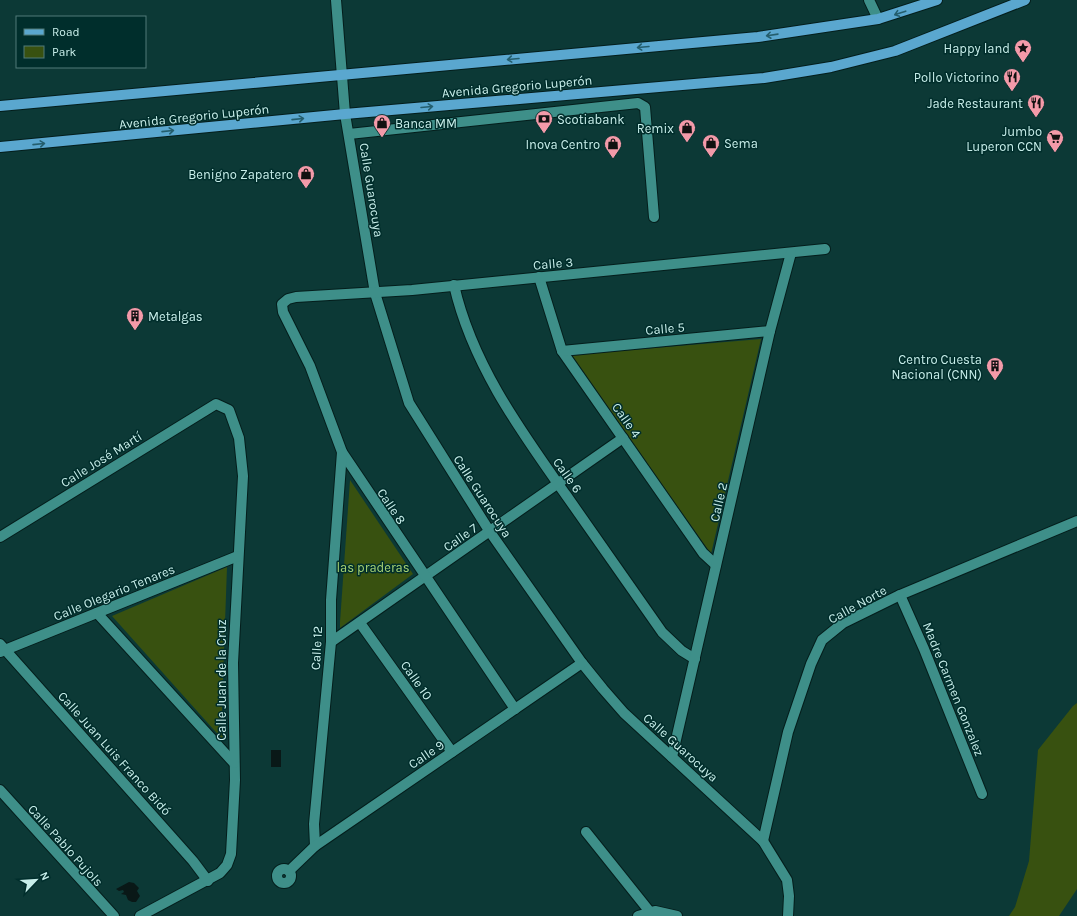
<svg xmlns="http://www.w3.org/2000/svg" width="1077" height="916" viewBox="0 0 1077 916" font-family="Karla,sans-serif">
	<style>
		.green { fill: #385110 }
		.water { fill: #091817 }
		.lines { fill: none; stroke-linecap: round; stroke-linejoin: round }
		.minor-casing { stroke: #041e1c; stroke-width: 12 }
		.primary-casing { stroke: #041e1c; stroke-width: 12 }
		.minor { stroke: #3e8f89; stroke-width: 10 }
		.primary { stroke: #5aa7cf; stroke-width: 10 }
		.oneway { stroke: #245e6d }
		.labels { text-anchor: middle; stroke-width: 3; stroke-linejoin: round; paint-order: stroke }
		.poi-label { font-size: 13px; fill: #c8eeea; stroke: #002e2c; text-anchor: end }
		.street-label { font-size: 13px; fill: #c8eeea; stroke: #002e2c }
		.park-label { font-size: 13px; fill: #a8d373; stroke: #002e2c }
	</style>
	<rect width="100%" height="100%" fill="#0c3936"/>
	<g class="green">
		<polygon points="761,339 711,554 571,355"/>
		<polygon points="350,480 413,574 340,628 340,622"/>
		<polygon points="227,567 222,707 223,740 112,616"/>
		<polygon points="1077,703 1077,889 1059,916 1009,916 1015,907 1029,861 1038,750 1073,706"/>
	</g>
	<g class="water">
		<rect x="271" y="750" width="10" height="17"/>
		<polygon points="129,882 134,883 139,888 137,891 140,896 136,902 132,902 128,900 126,895 121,894 124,892 123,890 119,891 116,889"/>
	</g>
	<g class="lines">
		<defs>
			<g id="minor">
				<polyline points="336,0 345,114 375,293 409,403 490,532 582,663 603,689 624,713 763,841 787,880 789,896 788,916"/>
				<polyline points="869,0 878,19"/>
				<polyline points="349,134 638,103 645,107 654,217"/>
				<polyline points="539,277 562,351 703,553 716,565"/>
				<path d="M 454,285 C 472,364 520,430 566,495 C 598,541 630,586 662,632 L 682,651 L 695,659"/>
				<polyline points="562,351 770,331"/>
				<polyline points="0,537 216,404 229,410 239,438 243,476 233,663 235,780 231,854 227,865 220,873 140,916"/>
				<polyline points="900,595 924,649 982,794"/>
				<polyline points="97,613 234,763"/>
				<polyline points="360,623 452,752"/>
				<polyline points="331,642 623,438"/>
				<polyline points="0,644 193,861 208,881"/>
				<polyline points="0,652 238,556"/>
				<polyline points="515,709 342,452 310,366 283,312 282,304 288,299 296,297 412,290 825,249"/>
				<polyline points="672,757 770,331 791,253"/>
				<polyline points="0,790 114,916"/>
				<polyline points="586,832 650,912"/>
				<polyline points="763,841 788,732 811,664 822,640 843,623 900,595 1077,521"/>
				<polyline points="315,846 314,824 331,642 331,600 342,452"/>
				<circle cx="284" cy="876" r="7"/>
				<polyline points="289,871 315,846 582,663"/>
				<polyline points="638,916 655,911 677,916"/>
			</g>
			<g id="primary">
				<polyline points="0,106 758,37 878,19 937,0"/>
				<polyline points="0,147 345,114 764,78 831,67 895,51 1025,0"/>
			</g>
		</defs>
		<use href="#minor" class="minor-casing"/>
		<use href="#primary" class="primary-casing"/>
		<use href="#minor" class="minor"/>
		<use href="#primary" class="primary"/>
	</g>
	<defs><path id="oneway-shaft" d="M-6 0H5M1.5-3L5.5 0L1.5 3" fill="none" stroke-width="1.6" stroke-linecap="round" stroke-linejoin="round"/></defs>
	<g class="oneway">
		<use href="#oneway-shaft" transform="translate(900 13) rotate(162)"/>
		<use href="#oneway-shaft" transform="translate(772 35) rotate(172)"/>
		<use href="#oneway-shaft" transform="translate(643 47) rotate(175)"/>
		<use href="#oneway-shaft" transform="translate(513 59) rotate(175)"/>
		<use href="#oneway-shaft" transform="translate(427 107) rotate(-5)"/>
		<use href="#oneway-shaft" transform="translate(298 119) rotate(-6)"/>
		<use href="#oneway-shaft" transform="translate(168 131) rotate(-6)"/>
		<use href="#oneway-shaft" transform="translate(39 144) rotate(-6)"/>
	</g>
	<defs>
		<symbol id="sight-pin" viewBox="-11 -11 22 30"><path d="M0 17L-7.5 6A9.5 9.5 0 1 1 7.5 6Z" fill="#f39aa9" stroke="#002e2c"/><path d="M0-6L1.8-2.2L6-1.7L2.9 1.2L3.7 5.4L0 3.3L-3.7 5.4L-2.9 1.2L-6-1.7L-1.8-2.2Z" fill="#111"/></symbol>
		<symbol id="restaurant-pin" viewBox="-11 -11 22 30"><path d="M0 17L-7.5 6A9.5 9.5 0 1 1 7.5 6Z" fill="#f39aa9" stroke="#002e2c"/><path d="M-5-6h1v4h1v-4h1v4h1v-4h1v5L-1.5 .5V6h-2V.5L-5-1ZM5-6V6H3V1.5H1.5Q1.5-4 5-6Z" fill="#111"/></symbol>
		<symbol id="bank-pin" viewBox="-11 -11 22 30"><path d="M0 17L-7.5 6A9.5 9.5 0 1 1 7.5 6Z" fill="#f39aa9" stroke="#002e2c"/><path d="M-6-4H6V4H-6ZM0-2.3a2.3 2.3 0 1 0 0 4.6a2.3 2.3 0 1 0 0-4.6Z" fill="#111"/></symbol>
		<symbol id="shop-pin" viewBox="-11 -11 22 30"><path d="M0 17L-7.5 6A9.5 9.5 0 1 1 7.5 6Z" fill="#f39aa9" stroke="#002e2c"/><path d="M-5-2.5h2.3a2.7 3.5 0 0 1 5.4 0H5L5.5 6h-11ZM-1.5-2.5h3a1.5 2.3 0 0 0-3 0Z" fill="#111"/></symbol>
		<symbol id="supermarket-pin" viewBox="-11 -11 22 30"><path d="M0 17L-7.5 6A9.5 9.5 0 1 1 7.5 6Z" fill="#f39aa9" stroke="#002e2c"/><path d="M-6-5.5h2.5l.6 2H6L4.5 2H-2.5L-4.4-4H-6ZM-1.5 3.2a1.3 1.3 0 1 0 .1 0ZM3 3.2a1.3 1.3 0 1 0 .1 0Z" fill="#111"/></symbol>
		<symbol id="building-pin" viewBox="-11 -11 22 30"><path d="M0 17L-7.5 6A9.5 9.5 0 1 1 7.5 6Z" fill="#f39aa9" stroke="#002e2c"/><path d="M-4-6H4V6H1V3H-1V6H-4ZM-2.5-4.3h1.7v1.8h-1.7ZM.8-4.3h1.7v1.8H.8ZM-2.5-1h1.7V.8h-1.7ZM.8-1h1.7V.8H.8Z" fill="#111"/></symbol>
	</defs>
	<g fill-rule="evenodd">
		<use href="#sight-pin" x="1013" y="38" width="20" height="27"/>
		<use href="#restaurant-pin" x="1002" y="67" width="20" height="27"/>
		<use href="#restaurant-pin" x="1026" y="93" width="20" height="27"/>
		<use href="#bank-pin" x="534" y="109" width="20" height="27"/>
		<use href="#shop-pin" x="372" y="113" width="20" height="27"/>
		<use href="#shop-pin" x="677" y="118" width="20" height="27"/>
		<use href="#supermarket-pin" x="1045" y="128" width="20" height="27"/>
		<use href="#shop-pin" x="701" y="133" width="20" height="27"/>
		<use href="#shop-pin" x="603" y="134" width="20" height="27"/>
		<use href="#shop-pin" x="296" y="164" width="20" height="27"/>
		<use href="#building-pin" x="125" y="306" width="20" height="27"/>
		<use href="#building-pin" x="985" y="356" width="20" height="27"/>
	</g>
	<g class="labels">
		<g class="poi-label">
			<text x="1010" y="53">Happy land</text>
			<text x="999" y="82">Pollo Victorino</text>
			<text x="1023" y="108">Jade Restaurant</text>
			<text x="557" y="124" text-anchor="start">Scotiabank</text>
			<text x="395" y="128" text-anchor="start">Banca MM</text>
			<text x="674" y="133">Remix</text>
			<text x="1042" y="136">Jumbo<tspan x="1042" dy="15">Luperon CCN</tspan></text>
			<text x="724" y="148" text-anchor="start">Sema</text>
			<text x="600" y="149">Inova Centro</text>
			<text x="293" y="179">Benigno Zapatero</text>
			<text x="148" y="321" text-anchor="start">Metalgas</text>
			<text x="982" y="364">Centro Cuesta<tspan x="982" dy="15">Nacional (CNN)</tspan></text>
		</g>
		<g class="street-label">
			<text transform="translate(517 86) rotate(-5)" y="5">Avenida Gregorio Luperón</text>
			<text transform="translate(194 116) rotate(-6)" y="5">Avenida Gregorio Luperón</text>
			<text transform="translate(372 190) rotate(81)" y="5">Calle Guarocuya</text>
			<text transform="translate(553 263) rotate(-5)" y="5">Calle 3</text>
			<text transform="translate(665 328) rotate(-5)" y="5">Calle 5</text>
			<text transform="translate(627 420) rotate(55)" y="5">Calle 4</text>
			<text transform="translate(101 459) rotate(-32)" y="5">Calle José Martí</text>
			<text transform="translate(568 475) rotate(55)" y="5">Calle 6</text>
			<text transform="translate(483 496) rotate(57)" y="5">Calle Guarocuya</text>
			<text transform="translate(718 502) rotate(-77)" y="5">Calle 2</text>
			<text transform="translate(392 506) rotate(56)" y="5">Calle 8</text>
			<text transform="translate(460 537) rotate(-35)" y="5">Calle 7</text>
			<text transform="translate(114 592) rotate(-22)" y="5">Calle Olegario Tenares</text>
			<text transform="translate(857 604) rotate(-29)" y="5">Calle Norte</text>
			<text transform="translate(316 648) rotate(-87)" y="5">Calle 12</text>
			<text transform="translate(221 680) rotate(-90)" y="5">Calle Juan de la Cruz</text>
			<text transform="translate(417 680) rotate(55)" y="5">Calle 10</text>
			<text transform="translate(954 689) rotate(68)" y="5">Madre Carmen Gonzalez</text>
			<text transform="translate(681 747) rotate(42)" y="5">Calle Guarocuya</text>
			<text transform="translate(115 753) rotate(48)" y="5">Calle Juan Luis Franco Bidó</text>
			<text transform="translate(426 754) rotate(-34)" y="5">Calle 9</text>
			<text transform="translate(66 845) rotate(48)" y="5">Calle Pablo Pujols</text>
		</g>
		<g class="park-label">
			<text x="373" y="572">las praderas</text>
		</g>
	</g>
	<rect x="16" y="16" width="130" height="52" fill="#002e2c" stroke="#507b78"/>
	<rect x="24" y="29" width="20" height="6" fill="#5aa7cf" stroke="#507b78"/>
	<text x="52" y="36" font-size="12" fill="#c8eeea">Road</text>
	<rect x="24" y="46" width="20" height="12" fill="#385110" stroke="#507b78"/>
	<text x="52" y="56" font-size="12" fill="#c8eeea">Park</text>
	<g transform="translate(36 880) rotate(65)" stroke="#002e2c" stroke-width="3" paint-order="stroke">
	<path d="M0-3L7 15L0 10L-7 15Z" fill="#c8eeea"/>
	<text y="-6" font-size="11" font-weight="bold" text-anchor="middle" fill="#c8eeea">N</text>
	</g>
</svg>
